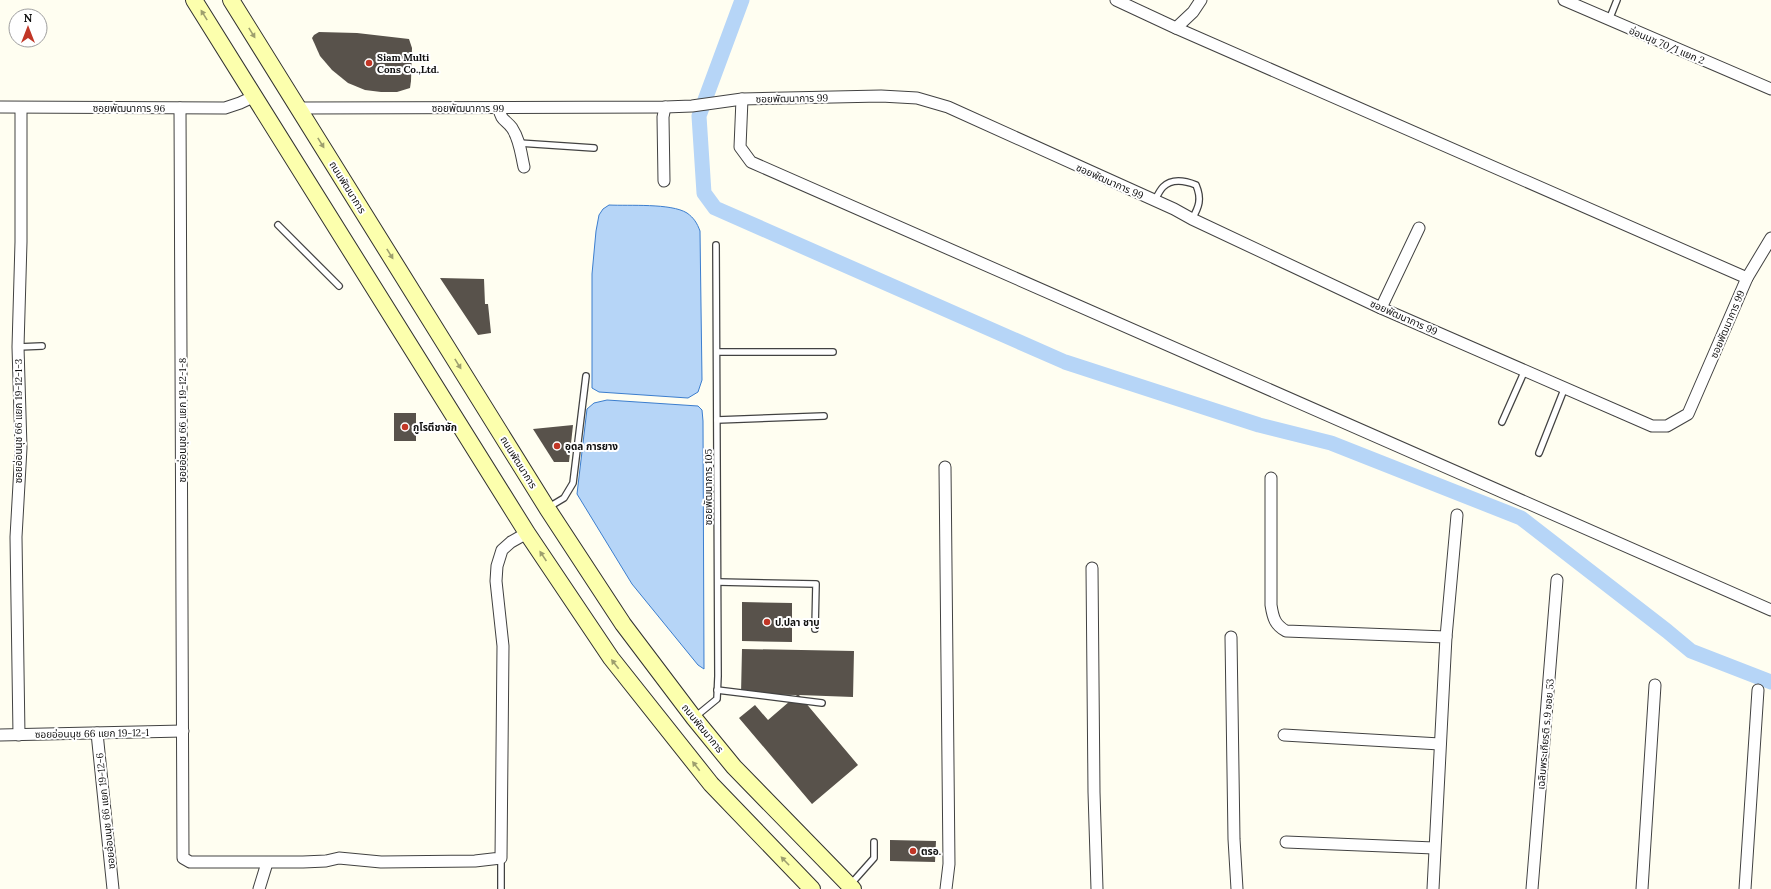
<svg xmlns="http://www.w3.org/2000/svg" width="1771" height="889" viewBox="0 0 1771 889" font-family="Lora,'Noto Sans Thai',serif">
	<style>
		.water { fill: #b6d5f7; stroke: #3c7ece }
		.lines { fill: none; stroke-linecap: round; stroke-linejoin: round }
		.canal { stroke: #b6d5f7; stroke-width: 15 }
		.building { fill: #58524b }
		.service-casing { stroke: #424242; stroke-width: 8 }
		.minor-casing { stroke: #424242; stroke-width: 13 }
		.secondary-casing { stroke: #313131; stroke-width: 18 }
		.service { stroke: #fff; stroke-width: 5.5 }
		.minor { stroke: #fff; stroke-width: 11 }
		.secondary { stroke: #fcffad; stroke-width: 16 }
		.oneway { fill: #9d9f6e }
		.poi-dot { fill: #c13626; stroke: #fff; stroke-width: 1.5 }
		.labels { text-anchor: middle; stroke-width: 4; stroke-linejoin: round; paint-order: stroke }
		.street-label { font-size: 10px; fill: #0f0f0f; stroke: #fff }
		.poi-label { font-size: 10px; font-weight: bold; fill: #0f0f0f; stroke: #fff; text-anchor: start }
	</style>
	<rect width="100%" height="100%" fill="#fffef1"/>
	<g class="water">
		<path d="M 609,205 C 629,206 671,203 687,213 C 694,218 697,223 700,231 L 702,380 L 698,392 L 688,398 L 599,392 L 592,388 L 592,274 L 596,231 L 599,215 L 603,209 Z"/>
		<polygon points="607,400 698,406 702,410 703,421 704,669 698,665 632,584 577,494 587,409 594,403"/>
	</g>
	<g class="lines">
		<polyline class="canal" points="742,0 699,116 704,193 715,208 1065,362 1259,425 1331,443 1521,518 1667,631 1691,651 1771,682"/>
	</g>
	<g class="building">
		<polygon points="319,32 357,33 409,39 412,48 411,81 410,88 397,92 381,92 365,90 348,83 332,70 320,56 312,38 314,35"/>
		<polygon points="440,278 484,279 485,304 488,304 491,333 478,335"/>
		<rect x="394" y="413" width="22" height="28"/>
		<polygon points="573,425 569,462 554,462 533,429"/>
		<polygon points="742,602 792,603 792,642 742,641"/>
		<polygon points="742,649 854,651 853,697 799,695 858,765 812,804 739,718 755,705 768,720 797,695 741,694"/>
		<polygon points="890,840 936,841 935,862 890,861"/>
	</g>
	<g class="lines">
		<defs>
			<g id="service">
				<polyline points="1609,20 1617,0"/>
				<polyline points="519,143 594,148"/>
				<path d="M 1155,200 C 1157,196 1160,190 1163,187 C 1172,178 1186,181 1196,185 C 1202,199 1199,207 1192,219"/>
				<polyline points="278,225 339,286"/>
				<polyline points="18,347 42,346"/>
				<polyline points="717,352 833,352"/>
				<polyline points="717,420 824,416"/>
				<polyline points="1502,422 1525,370"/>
				<polyline points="1539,453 1565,387"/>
				<polyline points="549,507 564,498 573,483 586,376"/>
				<polyline points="718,582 816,584 815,629"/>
				<polyline points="717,690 822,703"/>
				<polyline points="695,717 717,699 718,676 716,245"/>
				<polyline points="501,858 501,889"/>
				<polyline points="850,885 874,858 874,842"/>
			</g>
			<g id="minor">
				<polyline points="1116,0 1176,28 1193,12 1201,0"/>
				<polyline points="1564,0 1771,89"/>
				<polyline points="1176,28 1747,278"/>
				<polyline points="742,99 740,147 751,162 1771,610"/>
				<polyline points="0,107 225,108 240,103 255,96"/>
				<polyline points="180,108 183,858 190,862 303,862 326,861 339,858 381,862 475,861 501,858 503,646 496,581 497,566 502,550 511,542 527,533"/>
				<polyline points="300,108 665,107 692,106 742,99 881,96 917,98 948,107 1174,209 1192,219 1381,308 1652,426 1667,426 1688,414 1747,278 1771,238"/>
				<path d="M 499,108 C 501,121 505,119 512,128 C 520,140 521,154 524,167"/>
				<polyline points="664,181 663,117 665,107"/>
				<polyline points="1381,308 1419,228"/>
				<polyline points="945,467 949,864 946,889"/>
				<path d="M 1271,478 L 1271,605 C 1273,618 1275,625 1286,631 L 1446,637"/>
				<polyline points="1092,568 1094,792 1097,889"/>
				<polyline points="1231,637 1234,839 1237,889"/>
				<polyline points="97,733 113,889"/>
				<polyline points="0,735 183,731"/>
				<polyline points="19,735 16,537 21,448 18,347 21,242 21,108"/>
				<polyline points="1284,735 1440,744"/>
				<polyline points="1286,842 1434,848"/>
				<polyline points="259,889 267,863"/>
				<polyline points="1433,889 1446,637 1457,515"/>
				<polyline points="1532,889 1557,580"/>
				<polyline points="1642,889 1655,685"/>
				<polyline points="1745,889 1758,690"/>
			</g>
			<g id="secondary">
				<polyline points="194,0 527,533 611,658 711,784 812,889"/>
				<polyline points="231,0 547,508 623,624 694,718 734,767 853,889"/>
			</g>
		</defs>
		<use href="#service" class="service-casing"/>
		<use href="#minor" class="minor-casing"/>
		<use href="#secondary" class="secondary-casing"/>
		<use href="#service" class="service"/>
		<use href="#minor" class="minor"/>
		<use href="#secondary" class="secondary"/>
	</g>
	<defs><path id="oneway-solid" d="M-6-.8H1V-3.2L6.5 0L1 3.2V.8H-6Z"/></defs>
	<g class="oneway">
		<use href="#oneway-solid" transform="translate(204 15) rotate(-122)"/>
		<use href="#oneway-solid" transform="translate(252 33) rotate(58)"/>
		<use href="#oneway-solid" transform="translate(321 143) rotate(58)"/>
		<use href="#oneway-solid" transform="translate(390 254) rotate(58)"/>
		<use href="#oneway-solid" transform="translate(458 364) rotate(58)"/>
		<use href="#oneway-solid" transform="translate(543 556) rotate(-124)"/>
		<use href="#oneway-solid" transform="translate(615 664) rotate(-128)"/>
		<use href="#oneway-solid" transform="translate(696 766) rotate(-128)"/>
		<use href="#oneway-solid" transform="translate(785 861) rotate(-134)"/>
	</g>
	<g class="poi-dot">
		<circle cx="369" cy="63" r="4"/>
		<circle cx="405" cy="427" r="4"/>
		<circle cx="557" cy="446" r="4"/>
		<circle cx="767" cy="622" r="4"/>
		<circle cx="913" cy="851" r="4"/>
	</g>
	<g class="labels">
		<g class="street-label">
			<text transform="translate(1667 45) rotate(23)" y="4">อ่อนนุช 70/1 แยก 2</text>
			<text transform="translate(792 98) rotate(-1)" y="4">ซอยพัฒนาการ 99</text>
			<text x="129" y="112">ซอยพัฒนาการ 96</text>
			<text x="468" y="112">ซอยพัฒนาการ 99</text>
			<text transform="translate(1110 181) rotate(24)" y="4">ซอยพัฒนาการ 99</text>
			<text transform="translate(348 187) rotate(58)" y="4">ถนนพัฒนาการ</text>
			<text transform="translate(1404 317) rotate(24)" y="4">ซอยพัฒนาการ 99</text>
			<text transform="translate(1727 324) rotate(-67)" y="4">ซอยพัฒนาการ 99</text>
			<text transform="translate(182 420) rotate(-90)" y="4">ซอยอ่อนนุช 66 แยก 19-12-1-8</text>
			<text transform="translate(18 421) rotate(-90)" y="4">ซอยอ่อนนุช 66 แยก 19-12-1-3</text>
			<text transform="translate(519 462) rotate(58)" y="4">ถนนพัฒนาการ</text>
			<text transform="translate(708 487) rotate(-90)" y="4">ซอยพัฒนาการ 105</text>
			<text transform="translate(703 728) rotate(51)" y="4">ถนนพัฒนาการ</text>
			<text transform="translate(92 733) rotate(-1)" y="4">ซอยอ่อนนุช 66 แยก 19-12-1</text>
			<text transform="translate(1545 734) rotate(-85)" y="4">เฉลิมพระเกียรติ ร.9 ซอย 53</text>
			<text transform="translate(105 811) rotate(-96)" y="4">ซอยอ่อนนุช 66 แยก 19-12-6</text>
		</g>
		<g class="poi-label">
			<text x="377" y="61">Siam Multi<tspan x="377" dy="12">Cons Co.,Ltd.</tspan></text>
			<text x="413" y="431">กูโรตีชาชัก</text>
			<text x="565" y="450">อุดล การยาง</text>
			<text x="775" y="626">ป.ปลา ชาบู</text>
			<text x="921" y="855">ตรอ.</text>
		</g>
	</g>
	<g transform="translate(28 28)"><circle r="19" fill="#ffffff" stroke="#9f9f9f"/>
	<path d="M0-3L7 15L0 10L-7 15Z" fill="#c13626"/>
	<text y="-6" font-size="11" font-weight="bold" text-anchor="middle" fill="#0f0f0f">N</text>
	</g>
</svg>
